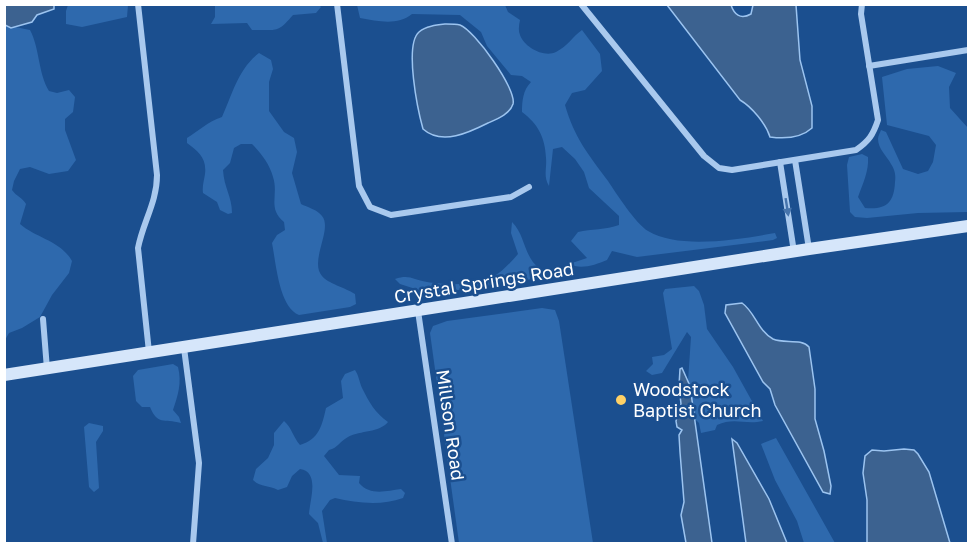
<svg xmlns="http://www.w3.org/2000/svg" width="973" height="548" viewBox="0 0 973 548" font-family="'Golos Text',sans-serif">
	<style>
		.green { fill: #2e69ad }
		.water { fill: #3c6290; stroke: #9cc4f0; stroke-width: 1.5 }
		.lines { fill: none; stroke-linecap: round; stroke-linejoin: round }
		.street { stroke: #a9c9ee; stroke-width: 6 }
		.secondary { stroke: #d6e6fa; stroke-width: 12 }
		.oneway { fill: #4674ac }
		.poi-dot { fill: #ffd166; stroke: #1b4f8f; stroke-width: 2 }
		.labels { text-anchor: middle; stroke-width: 5; stroke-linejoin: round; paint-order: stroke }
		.street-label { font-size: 18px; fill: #fff; stroke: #1b4f8f }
		.poi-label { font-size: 18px; fill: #fff; stroke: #1b4f8f; text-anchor: start }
	</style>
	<rect width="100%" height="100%" fill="#1b4f8f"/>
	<g class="green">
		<path d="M 318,4 L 321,7 L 316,13 L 293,15 C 276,35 276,29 252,30 L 247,23 L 211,24 L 215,17 L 215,5 Z"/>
		<polygon points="128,5 127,17 82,27 66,24 66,11 68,5"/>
		<path d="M 357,5 L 505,5 L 508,12 L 520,20 C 519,25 518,30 520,35 C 524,47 544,58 556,52 C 568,46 572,37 582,30 L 600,54 L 602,71 L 585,90 L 572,93 L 565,105 C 574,137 588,154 608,181 C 616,193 636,224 648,231 C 679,250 741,239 775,233 L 777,238 L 773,240 L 637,257 L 612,251 L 607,260 C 595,265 581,270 569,264 L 587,258 L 571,241 L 578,232 C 591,229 606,230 619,225 L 619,216 L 589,188 L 584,172 L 575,159 L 562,147 L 553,149 L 549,186 C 543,176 547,169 546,158 C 545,137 538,124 522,112 C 522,101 523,90 531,82 L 522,76 L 511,75 L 487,46 L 481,32 L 460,15 L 412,14 C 397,26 378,21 360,18 Z"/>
		<path d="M 5,25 L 30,30 C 40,49 38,73 49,91 L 57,93 L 69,90 L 75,97 L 73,112 L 65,119 L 65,130 L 76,160 L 68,171 L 49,174 L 30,167 L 20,169 L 14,181 L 12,190 C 16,196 23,198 26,204 L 20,224 C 36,238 61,241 72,261 L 69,273 L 52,295 L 40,317 L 22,328 L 9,333 L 5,340 Z"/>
		<path d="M 259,53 L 271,60 L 273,69 L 269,82 L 269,111 L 284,132 L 294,138 L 297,152 L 292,173 L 301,204 C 307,207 318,210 322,216 C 333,229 309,261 322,276 C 327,283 346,288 355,294 L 356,304 L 350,307 L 299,315 C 279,307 276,263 272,243 L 277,235 L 285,230 L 284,222 C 267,208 279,195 273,177 C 270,165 261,153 252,144 L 241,144 L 234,148 L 230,163 L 223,170 C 224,188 232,196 232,213 L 228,214 L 220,210 L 217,202 L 203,193 C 202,186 204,181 205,174 C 207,158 198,151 187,143 L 187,138 C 200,130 207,122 222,117 C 232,95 238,69 259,53 Z"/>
		<path d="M 938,66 L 956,73 L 949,87 L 950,108 L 968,128 L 968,212 L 918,213 L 867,218 L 855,217 L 850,212 L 847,165 L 849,157 L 862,154 L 868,157 C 869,171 863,183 858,197 L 865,208 C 886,210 894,203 895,182 C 896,176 895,170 891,164 C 887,156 878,149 878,139 C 878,136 880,133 881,130 L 886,132 L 903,169 L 918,174 L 928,171 L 933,162 L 936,145 L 929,136 L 887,125 L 882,77 L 907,69 Z"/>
		<path d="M 512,222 C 526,236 523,256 540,269 L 540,274 L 532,279 L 431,294 L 400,284 L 395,279 C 410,274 413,280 427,282 C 444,285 478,286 493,277 C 502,272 511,262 518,254 L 511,233 Z"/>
		<path d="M 694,286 L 699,291 L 704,305 L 707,329 L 733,367 L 763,421 C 745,425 734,417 717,425 L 715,430 L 701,433 L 699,423 L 694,418 L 688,381 L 691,337 L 687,332 L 662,373 L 652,375 L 646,371 L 653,364 L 652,357 L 664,355 L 672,349 L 663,293 L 665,289 Z"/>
		<polygon points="542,308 555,310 559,321 593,543 459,543 430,333 433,326 447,321"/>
		<path d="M 173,364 L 178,367 C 182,383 178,395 173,410 L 179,417 L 181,423 C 163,418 158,426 150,407 L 142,407 L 136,401 L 133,376 L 138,370 Z"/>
		<path d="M 355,370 C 359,376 359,381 362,388 C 369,402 375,413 388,422 C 379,433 361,430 348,437 C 340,441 338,448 329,450 L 324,456 L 339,475 L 360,476 L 359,483 C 370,496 386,491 401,489 L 405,493 L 403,498 C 381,506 357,503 335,498 L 330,500 L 322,511 L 327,543 L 323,543 L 318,523 L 309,514 C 310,499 320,472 300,469 L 292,476 L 287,487 L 278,490 C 269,485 260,487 253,480 L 256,469 L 268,458 L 274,445 L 274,433 L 284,421 C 292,428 293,437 300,445 C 319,439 322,426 326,408 L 343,398 L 341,381 L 345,374 Z"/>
		<polygon points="89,423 103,426 103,431 96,442 99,488 94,492 89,487 84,427"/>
		<polygon points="776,438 835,543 804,543 797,521 775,480 761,444"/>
	</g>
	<g class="water">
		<polygon points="4,5 54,5 54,9 37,15 32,22 11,28 5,25"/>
		<path d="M 667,5 L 731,5 C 734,14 740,20 751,14 L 753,5 L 796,5 L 800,60 L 812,106 L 812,128 C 801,138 785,139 770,137 C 766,124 752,107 740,100 Z"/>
		<path d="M 446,24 C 450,24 456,24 460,25 C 474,30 517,89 513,104 C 510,114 497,119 488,123 C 470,132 442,146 423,129 C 418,111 404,45 419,32 C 426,26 437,25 446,24 Z"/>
		<path d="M 742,303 C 755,312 758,331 773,339 C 784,344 801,338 809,347 L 815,389 L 815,419 L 824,451 L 831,486 L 830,494 L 823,492 L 775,405 L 770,389 L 763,382 L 725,313 L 726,305 Z"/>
		<polygon points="682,368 690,386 712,543 686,543 681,515 684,502 680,452 679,435 682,430 677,427 676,421 681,404 679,386 680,369"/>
		<polygon points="732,439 737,443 769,499 787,543 746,543"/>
		<polygon points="904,449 914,450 918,454 929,472 950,543 867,543 867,500 863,473 865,456 872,450 884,451"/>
	</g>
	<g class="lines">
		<g class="street">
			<path d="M 138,4 L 157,175 C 157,202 143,222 138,248 L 149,352"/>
			<polyline points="337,4 359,186 370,207 391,215 511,197 529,187"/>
			<path d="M 581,4 L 704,156 L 719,168 L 732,170 L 856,150 C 869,141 873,135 878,120 L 861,14 L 862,4"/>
			<polyline points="869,66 968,50"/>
			<polyline points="795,160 809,249"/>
			<polyline points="780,162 794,252"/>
			<polyline points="418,311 452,544"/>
			<polyline points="43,319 47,369"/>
			<polyline points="184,348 199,463 193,544"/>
		</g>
		<polyline class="secondary" points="4,375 809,249 968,226"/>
	</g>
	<defs><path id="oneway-solid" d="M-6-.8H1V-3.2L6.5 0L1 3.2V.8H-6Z" transform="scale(1.5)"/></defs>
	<use class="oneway" href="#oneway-solid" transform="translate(787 207) rotate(81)"/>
	<circle class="poi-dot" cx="621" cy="400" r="6"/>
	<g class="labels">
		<g class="street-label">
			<text transform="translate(484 283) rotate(-9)" y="6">Crystal Springs Road</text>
			<text transform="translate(450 425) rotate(82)" y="6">Millson Road</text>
		</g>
		<g class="poi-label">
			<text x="633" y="396">Woodstock<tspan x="633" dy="21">Baptist Church</tspan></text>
		</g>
	</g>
	<rect width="973" height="548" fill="none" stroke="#ffffff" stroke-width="12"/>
</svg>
